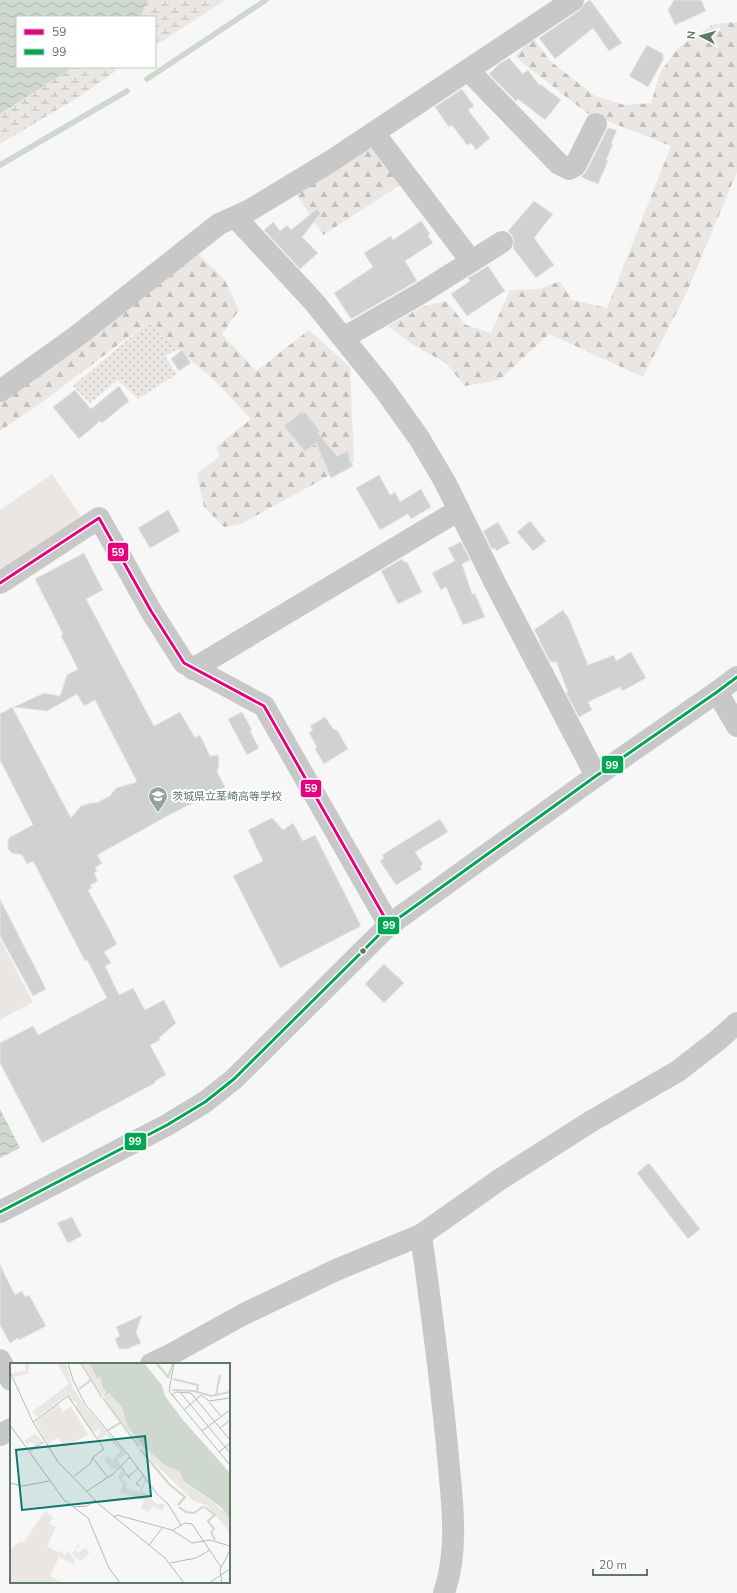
<svg xmlns="http://www.w3.org/2000/svg" width="737" height="1593" viewBox="0 0 737 1593" font-family="'Nunito Sans','Noto Sans JP',sans-serif">
	<style>
		.forest { fill: url(#forest-firs) }
		.wetland { fill: url(#wetland-marsh) }
		.park { fill: #e9e6e4 }
		.garden { fill: url(#garden-dots) }
		.water { fill: url(#water-waves) }
		.lines { fill: none; stroke-linecap: round; stroke-linejoin: round }
		.stream { stroke: #ced8ce; stroke-width: 5.5 }
		.building { fill: #cfd2d0; stroke: #e6e6e6 }
		.minor { stroke: #c7c8c7; stroke-width: 22 }
		.bus-1-casing { stroke: #fff; stroke-width: 6 }
		.bus-2-casing { stroke: #fff; stroke-width: 6 }
		.bus-1 { stroke: #e5007d; stroke-width: 3 }
		.bus-2 { stroke: #00a651; stroke-width: 3 }
		.bus-dot { fill: #607865; stroke: #fff; stroke-width: 1.5 }
		.labels { text-anchor: middle; stroke-width: 4; stroke-linejoin: round; paint-order: stroke }
		.poi-label { font-size: 11px; fill: #607865; stroke: #fff; text-anchor: start }
		.inset-river { fill: none; stroke: #ced8ce; stroke-width: 2 }
		.inset-road { fill: none; stroke: #b2bcb4; stroke-width: 1 }
		.view { fill: #0f766e; fill-opacity: 0.15; stroke: #0f766e; stroke-width: 2 }
		.inset-edge { fill: none; stroke: #607865; stroke-width: 2 }
		.line-badge { stroke: #fff; stroke-width: 1.5 }
		.badge-label { font-size: 11px; text-anchor: middle; font-weight: bold; fill: #fff }
	</style>
	<defs>
		<pattern id="forest-firs" width="22" height="20" patternUnits="userSpaceOnUse"><rect width="22" height="20" fill="#e9e6e4"/><path d="M5 1l3.5 6h-7zM16 11l3.5 6h-7z" fill="#c0bfbc"/></pattern>
		<pattern id="wetland-marsh" width="20" height="14" patternUnits="userSpaceOnUse"><rect width="20" height="14" fill="#e9e6e4"/><path d="M1 5h8M5 5V1M11 12h8M15 12V8" fill="none" stroke="#c0bfbc"/></pattern>
		<pattern id="garden-dots" width="8" height="8" patternUnits="userSpaceOnUse"><rect width="8" height="8" fill="#e9e6e4"/><path d="M2 2h.1M6 6h.1" fill="none" stroke="#c0bfbc" stroke-width="1.8" stroke-linecap="round"/></pattern>
		<pattern id="water-waves" width="16" height="10" patternUnits="userSpaceOnUse"><rect width="16" height="10" fill="#ced8ce"/><path d="M0 5q4-4 8 0t8 0" fill="none" stroke="#abb4ab"/></pattern>
	</defs>
	<rect width="100%" height="100%" fill="#f7f7f7"/>
	<g class="forest">
		<polygon points="737,22 737,172 686,294 643,377 549,334 499,380 465,386 446,363 415,346 388,326 422,307 446,301 466,325 491,333 510,290 540,289 560,281 572,300 607,308 671,146 587,113 515,57 533,37 549,60 595,96 625,105 651,103 660,73 679,47 714,24"/>
		<polygon points="374,140 403,183 323,235 295,192"/>
		<polygon points="196,252 225,280 239,310 222,334 256,371 309,330 350,367 354,462 241,524 224,527 204,507 197,474 220,456 216,447 251,419 214,380 178,349 151,320 37,406 0,431 0,400"/>
	</g>
	<g class="wetland">
		<polygon points="148,0 225,0 155,46 155,17 140,17"/>
		<polygon points="73,67 114,67 116,71 77,98 0,144 0,114"/>
	</g>
	<g class="park">
		<polygon points="52,474 82,518 0,572 0,510"/>
		<polygon points="0,939 33,1002 0,1020"/>
	</g>
	<polygon class="garden" points="151,320 178,349 165,356 177,374 138,399 118,380 90,403 73,386"/>
	<g class="water">
		<polygon points="0,0 148,0 140,17 17,17 17,67 73,67 0,114"/>
		<polygon points="0,1109 20,1148 0,1158"/>
	</g>
	<g class="lines">
		<g class="stream">
			<polyline points="147,79 266,0"/>
			<polyline points="0,165 127,91"/>
		</g>
	</g>
	<g class="building">
		<polygon points="590,0 622,43 609,51 593,28 555,59 539,38 580,10 585,3"/>
		<polygon points="674,0 701,0 706,11 675,25 668,10"/>
		<polygon points="647,45 663,54 663,60 648,87 629,76"/>
		<polygon points="509,58 523,74 528,70 539,85 540,84 561,100 545,120 518,99 516,101 489,74 499,64"/>
		<polygon points="462,89 474,106 468,110 490,138 476,150 471,143 467,145 452,125 449,127 435,107"/>
		<polygon points="608,128 617,130 611,144 613,144 606,160 608,161 598,184 581,177 586,172"/>
		<polygon points="534,201 553,214 534,238 554,265 536,278 513,248 514,241 512,235 508,231"/>
		<polygon points="317,209 321,213 302,237 318,253 300,269 264,230 273,222 280,231 287,225 291,230"/>
		<polygon points="421,221 430,234 428,236 433,243 405,261 417,281 351,319 334,293 373,267 364,253 391,236 393,240"/>
		<polygon points="488,266 505,291 467,316 451,294 470,281 468,278"/>
		<polygon points="182,350 191,363 179,371 171,359"/>
		<polygon points="119,386 129,401 102,423 100,421 79,439 53,407 75,390 91,409"/>
		<polygon points="301,412 303,414 305,412 320,431 318,433 337,456 345,452 353,466 331,478 316,443 305,452 284,426"/>
		<polygon points="379,475 390,495 395,492 400,502 421,489 431,507 411,519 408,514 380,530 356,488"/>
		<polygon points="168,510 180,531 150,548 138,528"/>
		<polygon points="530,521 546,541 533,551 517,532"/>
		<polygon points="498,522 510,543 496,551 495,548 492,549 483,531"/>
		<polygon points="461,542 470,560 462,564 472,594 475,594 485,617 463,625 446,587 441,590 432,573 455,561 448,548"/>
		<polygon points="84,553 103,590 86,599 154,726 180,712 195,738 200,735 210,756 218,755 219,764 217,772 225,787 171,814 97,855 102,863 95,868 97,871 94,873 98,881 90,885 92,888 88,890 117,944 104,952 111,963 105,966 119,995 133,988 145,1010 164,1000 176,1023 159,1038 160,1040 150,1045 166,1075 155,1081 155,1083 42,1143 0,1063 0,1043 33,1026 38,1035 107,998 87,960 85,961 33,861 27,864 22,855 12,853 8,849 8,840 10,837 33,825 0,760 0,714 12,707 71,818 81,806 91,803 96,803 110,796 116,788 137,782 95,700 84,706 77,694 47,711 14,707 44,693 60,696 67,675 78,669 61,636 63,634 35,579"/>
		<polygon points="402,559 404,562 407,562 422,592 398,604 381,571"/>
		<polygon points="563,610 569,619 588,665 614,655 616,661 631,652 646,678 622,691 620,687 588,702 592,710 579,717 566,693 568,692 556,661 553,663 552,661 550,662 539,640 540,640 534,630"/>
		<polygon points="242,712 252,730 250,731 259,748 247,755 228,719"/>
		<polygon points="325,717 334,730 337,730 348,749 324,764 315,749 317,747 309,733 313,730 310,726"/>
		<polygon points="272,818 283,830 293,823 303,841 315,835 361,926 280,968 233,876 263,861 248,830"/>
		<polygon points="440,819 448,832 415,852 423,864 420,867 422,869 396,885 380,861 384,858 382,855"/>
		<polygon points="0,899 46,989 33,996 0,936"/>
		<polygon points="384,964 404,983 384,1003 365,984"/>
		<polygon points="649,1163 700,1229 688,1239 637,1173"/>
		<polygon points="72,1217 82,1236 68,1243 57,1223"/>
		<polygon points="0,1265 15,1295 22,1291 25,1297 29,1295 46,1326 19,1340 18,1338 10,1343 0,1325"/>
		<polygon points="142,1315 136,1332 141,1343 127,1349 119,1349 115,1339 120,1336 116,1327"/>
	</g>
	<g class="lines">
		<g class="minor">
			<polyline points="468,70 559,164 569,169 575,166 596,124"/>
			<polyline points="374,133 471,261"/>
			<polyline points="236,218 314,302 384,389 419,438 445,482 495,583 596,776"/>
			<polyline points="343,338 418,295 502,242"/>
			<polyline points="0,391 77,336 219,224 250,210 331,161 573,0"/>
			<polyline points="0,583 99,518 151,611 184,663 264,706 389,925"/>
			<polyline points="193,669 459,510"/>
			<polyline points="717,692 737,726"/>
			<polyline points="0,1212 167,1125 205,1102 234,1079 389,925 596,776 717,692 737,677"/>
			<path d="M 421,1235 C 431,1306 440,1375 447,1446 C 451,1494 460,1547 444,1593"/>
			<polyline points="0,1360 11,1380"/>
			<polyline points="151,1364 168,1356 242,1315 336,1270 421,1235 499,1180 590,1122 678,1071 718,1040 737,1023"/>
			<polyline points="0,1435 11,1429"/>
		</g>
		<defs>
			<polyline id="bus-1" points="0,583 99,518 151,611 184,663 264,706 389,925"/>
			<polyline id="bus-2" points="0,1212 167,1125 205,1102 234,1079 389,925 596,776 717,692 737,677"/>
		</defs>
		<use href="#bus-1" class="bus-1-casing"/>
		<use href="#bus-2" class="bus-2-casing"/>
		<use href="#bus-1" class="bus-1"/>
		<use href="#bus-2" class="bus-2"/>
	</g>
	<defs>
		<symbol id="school-pin" viewBox="-11 -11 22 30"><path d="M0 17L-7.5 6A9.5 9.5 0 1 1 7.5 6Z" fill="#95a498" stroke="#fff"/><path d="M0-5L7-2L0 1L-7-2ZM-4 1L0 2.5L4 1V4Q0 6-4 4Z" fill="#fff"/></symbol>
	</defs>
	<g fill-rule="evenodd">
		<use href="#school-pin" x="147" y="785" width="22" height="30"/>
	</g>
	<circle class="bus-dot" cx="363" cy="951" r="3.5"/>
	<g class="labels">
		<g class="poi-label">
			<text x="172" y="800">茨城県立茎崎高等学校</text>
		</g>
	</g>
	<g transform="translate(10 1363)">
		<rect width="220" height="220" fill="#f7f7f7"/>
		<path d="M 15,0 L 20,0 L 17,11 L 4,14 L 2,10 L 16,8 ZM 47,0 L 56,0 L 63,25 L 74,42 L 116,91 L 107,97 L 111,101 L 108,105 L 101,106 L 94,96 L 98,93 L 103,97 L 110,88 L 96,72 L 89,77 L 87,74 L 91,69 L 89,66 L 83,70 L 67,47 L 66,38 L 62,38 L 57,32 L 27,54 L 22,49 L 59,21 ZM 25,71 L 33,79 L 22,86 L 24,81 L 21,79 L 17,82 L 15,77 ZM 112,107 L 115,112 L 112,116 L 117,121 L 115,125 L 129,129 L 135,116 L 137,117 L 132,127 L 147,141 L 155,141 L 152,148 L 143,143 L 139,149 L 131,146 L 134,137 L 110,129 L 113,121 L 108,114 ZM 35,148 L 43,155 L 39,160 L 46,164 L 37,183 L 49,190 L 52,187 L 54,193 L 58,189 L 65,197 L 63,201 L 49,194 L 40,213 L 51,220 L 0,220 L 0,187 L 9,179 L 14,179 ZM 68,181 L 70,182 L 65,187 L 69,190 L 74,185 L 80,189 L 71,198 L 62,191 Z" fill="#e9e6e4"/>
		<path d="M 73,0 L 80,0 L 92,18 L 91,21 L 96,29 L 93,31 L 99,30 L 111,43 L 113,52 L 134,84 L 156,103 L 169,108 L 174,118 L 214,148 L 220,156 L 220,169 L 197,142 L 185,139 L 144,100 L 103,48 Z" fill="#e9e6e4"/>
		<path d="M 48,41 L 53,49 L 61,43 L 78,72 L 54,84 L 48,74 L 38,81 L 25,59 Z" fill="#e9e6e4"/>
		<path d="M 80,0 L 134,0 L 152,22 L 155,33 L 173,57 L 220,110 L 220,156 L 212,145 L 174,118 L 169,108 L 156,103 L 134,84 L 118,64 L 111,43 L 99,30 L 94,33 L 96,29 L 91,21 L 92,18 L 90,14 L 87,15 Z" fill="#ced8ce"/>
		<path class="inset-river" d="M 71,0 L 92,34M 147,1 L 159,15M 158,14 L 163,0M 163,16 L 188,22 L 187,29M 69,26 L 81,17M 162,27 L 184,28 L 201,33 L 220,29M 206,32 L 210,12M 93,35 L 129,84M 98,67 L 110,60M 130,86 L 159,121 L 175,134 L 168,142M 169,144 L 176,149 L 184,150 L 194,143M 195,144 L 205,152 L 198,158 L 204,166 L 201,169 L 205,177"/>
		<path class="inset-road" d="M 58,0 L 63,17 L 75,41 L 119,93 L 147,131 L 158,141 L 171,162M 164,0 L 159,28 L 220,102M 0,9 L 23,59 L 48,99 L 91,143 L 155,195 L 174,220M 170,29 L 220,90M 162,32 L 166,29 L 181,30 L 220,77M 199,39 L 211,53M 174,47 L 191,32 L 199,38 L 220,35M 23,59 L 58,33 L 94,86 L 83,94 L 80,101 L 64,113M 0,62 L 54,137 L 78,155 L 99,205 L 110,220M 210,65 L 220,57M 192,68 L 220,47M 20,88 L 34,79M 209,89 L 220,80M 83,95 L 98,115M 111,104 L 120,116M 118,114 L 128,105M 0,120 L 13,123 L 39,118M 130,123 L 126,121 L 134,112M 77,128 L 103,111 L 120,94M 63,144 L 77,143 L 85,137M 104,154 L 107,152 L 162,167 L 182,180 L 200,177 L 220,183M 163,167 L 175,160 L 182,161 L 211,204M 139,182 L 153,164M 160,200 L 186,195 L 200,187M 199,220 L 220,206M 212,220 L 210,207 L 220,187"/>
		<path class="view" d="M 135,73 L 141,133 L 12,147 L 6,87 Z"/>
		<rect width="220" height="220" class="inset-edge"/>
	</g>
	<g class="line-badge">
		<rect x="107" y="542" width="22" height="20" rx="4" fill="#e5007d"/>
		<rect x="601" y="755" width="23" height="19" rx="4" fill="#00a651"/>
		<rect x="300" y="779" width="22" height="19" rx="4" fill="#e5007d"/>
		<rect x="377" y="916" width="23" height="19" rx="4" fill="#00a651"/>
		<rect x="124" y="1132" width="23" height="19" rx="4" fill="#00a651"/>
	</g>
	<g class="badge-label">
		<text x="118" y="556">59</text>
		<text x="612" y="769">99</text>
		<text x="311" y="792">59</text>
		<text x="389" y="929">99</text>
		<text x="135" y="1145">99</text>
	</g>
	<rect x="16" y="16" width="140" height="52" fill="#ffffff" stroke="#bfc9c1"/>
	<rect x="24" y="29" width="20" height="6" fill="#e5007d" stroke="#bfc9c1"/>
	<text x="52" y="36" font-size="12" fill="#607865">59</text>
	<rect x="24" y="49" width="20" height="6" fill="#00a651" stroke="#bfc9c1"/>
	<text x="52" y="56" font-size="12" fill="#607865">99</text>
	<g transform="translate(701 36) rotate(276)" stroke="#ffffff" stroke-width="3" paint-order="stroke">
	<path d="M0-3L7 15L0 10L-7 15Z" fill="#607865"/>
	<text y="-6" font-size="11" font-weight="bold" text-anchor="middle" fill="#607865">N</text>
	</g>
	<path d="M593 1569v6h54v-6" fill="none" stroke="#607865" stroke-width="2"/>
	<text x="599" y="1569" font-size="12" fill="#607865" stroke="#ffffff" stroke-width="3" paint-order="stroke">20 m</text>
</svg>
